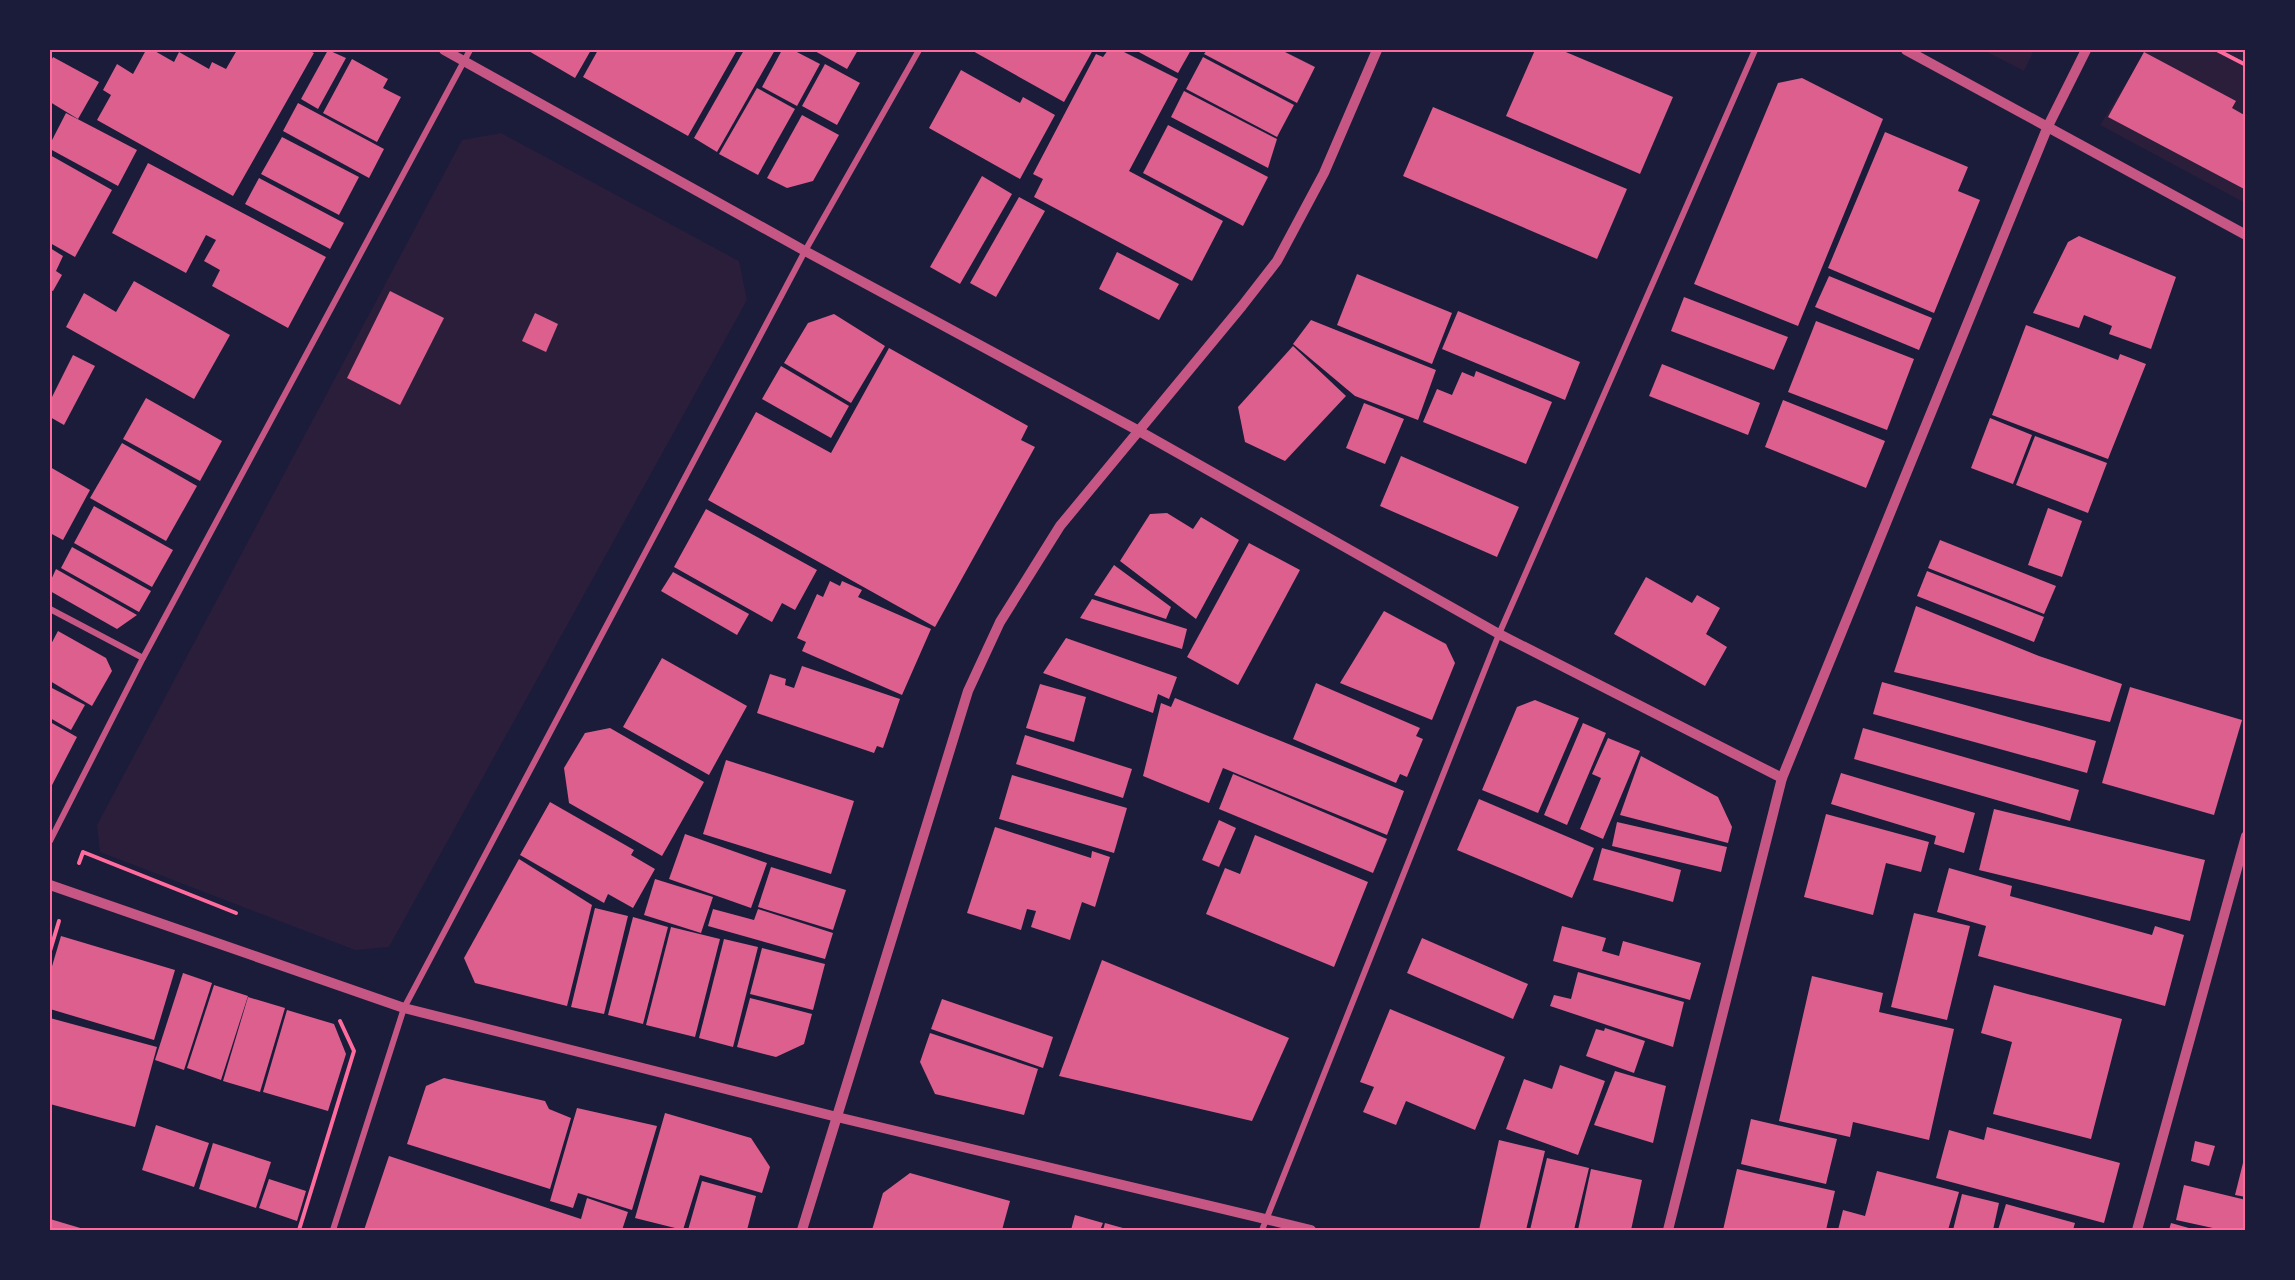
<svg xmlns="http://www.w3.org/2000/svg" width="2295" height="1280" viewBox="0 0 2295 1280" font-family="Overpass,sans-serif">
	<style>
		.green { fill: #2a1e3b }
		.building { fill: #dd5f8e }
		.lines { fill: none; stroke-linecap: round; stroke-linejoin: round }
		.path { stroke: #ff6b9d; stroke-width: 4 }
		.minor { stroke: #c65784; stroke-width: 6 }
		.tertiary { stroke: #c65784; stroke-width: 10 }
		.neatline { fill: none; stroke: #ff6b9d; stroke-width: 2 }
	</style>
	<rect width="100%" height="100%" fill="#1b1b3a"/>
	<g class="green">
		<polygon points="1983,50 2034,50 2024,71"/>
		<polygon points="2147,50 2245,50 2245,203 2100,125"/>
		<polygon points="501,133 739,261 747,300 389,947 355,950 100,852 97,825 462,140"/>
	</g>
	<g class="building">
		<polygon points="146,50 153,50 174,62 179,52 209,69 212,62 226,69 237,50 308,50 314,53 233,196 97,120 111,95 103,90 117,64 133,74"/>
		<polygon points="328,50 346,58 318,109 301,99"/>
		<polygon points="527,50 591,50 575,78"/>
		<polygon points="598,50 737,50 688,136 583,77"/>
		<polygon points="744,50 775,50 717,152 694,138"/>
		<polygon points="782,50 793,50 820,64 797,106 762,87"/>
		<polygon points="813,50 858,50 847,69"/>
		<polygon points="971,50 1093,50 1064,102"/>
		<polygon points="1108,50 1120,50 1178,79 1129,171 1223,221 1192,281 1034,197 1043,179 1033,174 1096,54 1103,57"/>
		<polygon points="1135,50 1191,50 1178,73"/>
		<polygon points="1207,50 1281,50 1315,67 1297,103 1204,54"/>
		<polygon points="1535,50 1561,50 1673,97 1640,174 1506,116"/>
		<polygon points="2144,52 2236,101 2232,108 2246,116 2246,190 2108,117"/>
		<polygon points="53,57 99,82 78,119 50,102 50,63"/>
		<polygon points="1203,57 1294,105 1277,137 1186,89"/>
		<polygon points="352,59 388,79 383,88 401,97 377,142 323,113"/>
		<polygon points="825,64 860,83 837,125 802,106"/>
		<polygon points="961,70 1020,103 1023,97 1055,115 1020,179 929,128"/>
		<polygon points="1802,78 1883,119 1798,326 1694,284 1778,83"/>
		<polygon points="757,88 795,109 758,175 719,154"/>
		<polygon points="1184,91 1277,139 1268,168 1171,117"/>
		<polygon points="298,103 384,149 369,178 283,131"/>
		<polygon points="1433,107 1627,189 1597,259 1403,176"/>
		<polygon points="66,113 137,150 118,186 50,149 50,144"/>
		<polygon points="802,115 839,135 813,181 787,188 767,178"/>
		<polygon points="1168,125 1268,177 1243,226 1143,173"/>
		<polygon points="1885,132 1968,167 1958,191 1980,200 1934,313 1828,268"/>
		<polygon points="282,137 359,177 339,215 261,174"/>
		<polygon points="50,155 112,190 75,257 50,243"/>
		<polygon points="148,163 326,257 288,328 212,286 220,270 204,261 216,240 206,235 186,273 112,233"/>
		<polygon points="982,176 1012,194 960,284 930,267"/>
		<polygon points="259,178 344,223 330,249 245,204"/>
		<polygon points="1019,197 1045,211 996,297 970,283"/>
		<polygon points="2079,236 2176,277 2151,349 2109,334 2112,326 2084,315 2079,328 2033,313 2068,242"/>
		<polygon points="50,248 63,256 56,271 62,275 53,291 50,290"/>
		<polygon points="1117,252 1179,284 1159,320 1099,289"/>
		<polygon points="1357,274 1452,313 1432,364 1337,325"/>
		<polygon points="1829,276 1932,318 1919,350 1815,307"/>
		<polygon points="134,281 230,335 194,399 66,327 84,293 116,312"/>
		<polygon points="390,291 444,318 400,405 347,378"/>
		<polygon points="1684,297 1788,337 1774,370 1671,331"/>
		<polygon points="1458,311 1580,362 1565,400 1442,349"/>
		<polygon points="535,313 558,324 546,352 522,341"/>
		<polygon points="834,314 885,346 851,403 784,363 808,323"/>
		<polygon points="1311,320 1436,370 1418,420 1355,396 1293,344"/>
		<polygon points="1816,321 1914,359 1887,430 1788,392"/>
		<polygon points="2026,325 2118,360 2120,354 2146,364 2108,459 1992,415"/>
		<polygon points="1293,346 1346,396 1285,461 1245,442 1238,407"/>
		<polygon points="889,348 1028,426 1021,440 1035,447 935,627 708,500 756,412 831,453"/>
		<polygon points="73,355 95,366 64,425 50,417 50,401"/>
		<polygon points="1662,364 1760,403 1748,435 1649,396"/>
		<polygon points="781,366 849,406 831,438 762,399"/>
		<polygon points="1476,371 1552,402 1526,464 1423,422 1437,389 1452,395 1462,372 1474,377"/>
		<polygon points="146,398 222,441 200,481 123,439"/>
		<polygon points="1783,400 1885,441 1866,488 1765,447"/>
		<polygon points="1364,403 1404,419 1385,464 1346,448"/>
		<polygon points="1990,418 2032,435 2013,484 1971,468"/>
		<polygon points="2035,436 2107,463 2088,513 2016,485"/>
		<polygon points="122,443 197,486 166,541 90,498"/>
		<polygon points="1401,456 1519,507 1497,557 1380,506"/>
		<polygon points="50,467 90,490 63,540 50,533"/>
		<polygon points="94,506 173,550 152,587 74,543"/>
		<polygon points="2048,508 2082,521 2062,577 2028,565"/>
		<polygon points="706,509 817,570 795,610 782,603 772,622 674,567"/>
		<polygon points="1167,513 1193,529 1201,517 1239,540 1196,619 1120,561 1150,514"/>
		<polygon points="1940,540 2056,586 2044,614 1928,568"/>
		<polygon points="1249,543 1300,570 1238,685 1187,657"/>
		<polygon points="72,547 151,591 139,612 61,568"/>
		<polygon points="1114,565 1171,607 1166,619 1094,595"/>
		<polygon points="56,569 137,615 117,629 50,591 50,582"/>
		<polygon points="1927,571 2044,617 2034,642 1917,596"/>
		<polygon points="673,572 749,614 737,635 661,591"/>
		<polygon points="1646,577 1692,603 1697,595 1720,608 1706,634 1727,647 1705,686 1614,634"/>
		<polygon points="830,581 840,586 842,581 862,590 858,597 931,629 902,695 802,651 806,642 797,638 817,594 823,597"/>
		<polygon points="1092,599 1187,629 1182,649 1080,618"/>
		<polygon points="1916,606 2039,656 2122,684 2110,722 1894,672"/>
		<polygon points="1384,611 1446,644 1455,663 1432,720 1340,683"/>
		<polygon points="58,631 106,658 112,671 92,706 50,681 50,646"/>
		<polygon points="1066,638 1177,677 1169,699 1158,694 1153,713 1043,673"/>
		<polygon points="662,658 747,706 709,775 623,727"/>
		<polygon points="802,666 900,699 883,748 877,746 874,753 757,713 770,674 786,679 785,685 794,688"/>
		<polygon points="1882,682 2096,741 2087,773 1873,714"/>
		<polygon points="1316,683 1420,728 1416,736 1423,739 1407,777 1400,774 1396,783 1293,739"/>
		<polygon points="1040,684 1086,697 1074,742 1026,728"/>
		<polygon points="50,687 85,705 71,730 50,718"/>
		<polygon points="2130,687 2242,720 2214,815 2102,783"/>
		<polygon points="1175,698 1404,791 1387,835 1223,768 1209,803 1143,776 1161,703 1171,707"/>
		<polygon points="1535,700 1579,718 1538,813 1482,790 1517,707"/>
		<polygon points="50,722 77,737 50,789"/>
		<polygon points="1583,723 1606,733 1567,825 1544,815"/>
		<polygon points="610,728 704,782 662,856 569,803 564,768 585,733"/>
		<polygon points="1863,728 2079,790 2070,821 1854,759"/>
		<polygon points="1025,735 1132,769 1123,798 1016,764"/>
		<polygon points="1608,738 1640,751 1603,839 1580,829 1601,778 1592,774"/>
		<polygon points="1641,756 1718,797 1732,827 1728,843 1620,815"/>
		<polygon points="726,760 854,801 831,874 703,834"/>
		<polygon points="1841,773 1975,813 1964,853 1934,844 1936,836 1831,804"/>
		<polygon points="1233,774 1387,839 1373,873 1219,809"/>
		<polygon points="1012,775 1127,808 1114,853 999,819"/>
		<polygon points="1479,799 1594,848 1572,898 1457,850"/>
		<polygon points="550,802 634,850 631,855 655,869 633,908 608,894 604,903 520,855"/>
		<polygon points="1994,809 2205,860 2190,921 1979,870"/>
		<polygon points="1826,814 1929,842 1921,872 1886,863 1873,915 1804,897"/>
		<polygon points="1219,820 1236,828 1219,867 1202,860"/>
		<polygon points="1617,822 1727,847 1721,872 1612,846"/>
		<polygon points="995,827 1091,858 1092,851 1110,857 1095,907 1082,902 1070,940 1031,927 1036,911 1027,909 1021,930 967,913"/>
		<polygon points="685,834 767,863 751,908 669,879"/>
		<polygon points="1255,835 1368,882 1334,967 1206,914 1225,868 1240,874"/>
		<polygon points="1602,848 1681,870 1673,902 1593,880"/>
		<polygon points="519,859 592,905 567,1006 475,983 464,958"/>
		<polygon points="771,867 846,890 833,930 758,907"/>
		<polygon points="1949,868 2012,886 2010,896 2152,935 2155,926 2184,935 2165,1006 1978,956 1986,926 1937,912"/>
		<polygon points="655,879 713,897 701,933 644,915"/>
		<polygon points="595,908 628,916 604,1014 571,1007"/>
		<polygon points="713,909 754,920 758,909 833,933 825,959 708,926"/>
		<polygon points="1914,913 1970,926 1947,1020 1891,1007"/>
		<polygon points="633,917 668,927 643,1024 608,1015"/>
		<polygon points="1562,926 1606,938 1602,951 1619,956 1623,941 1701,963 1690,1000 1553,961"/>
		<polygon points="671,927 720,939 695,1037 646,1025"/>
		<polygon points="61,936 175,970 154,1040 50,1009 50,973"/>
		<polygon points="1422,938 1528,984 1513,1019 1407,973"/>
		<polygon points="724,939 758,947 733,1047 699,1038"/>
		<polygon points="762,948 825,964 813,1010 750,994"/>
		<polygon points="1102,960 1289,1038 1252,1121 1059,1076"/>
		<polygon points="1578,972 1684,1002 1673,1047 1550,1006 1554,995 1571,999"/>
		<polygon points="183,973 212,983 184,1070 155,1060"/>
		<polygon points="1812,976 1883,993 1879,1012 1954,1029 1929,1140 1853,1122 1850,1137 1779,1121"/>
		<polygon points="214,985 248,996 221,1080 187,1068"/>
		<polygon points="1994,985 2122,1019 2091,1139 1993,1114 2012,1042 1981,1033"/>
		<polygon points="248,997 285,1008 260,1092 223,1081"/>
		<polygon points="750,998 812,1014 804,1044 776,1057 737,1047"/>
		<polygon points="942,999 1053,1037 1043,1068 931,1029"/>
		<polygon points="1390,1009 1505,1057 1475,1130 1406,1101 1396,1125 1363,1112 1374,1087 1360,1082"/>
		<polygon points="287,1010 334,1024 346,1054 328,1111 263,1092"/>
		<polygon points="50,1018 157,1047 135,1127 50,1104"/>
		<polygon points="1605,1028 1645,1041 1634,1073 1586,1056 1596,1029 1604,1031"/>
		<polygon points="930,1033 1038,1069 1024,1115 935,1094 920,1062"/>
		<polygon points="1560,1065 1605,1081 1578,1155 1506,1129 1524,1079 1552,1089"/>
		<polygon points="1615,1071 1666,1086 1653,1143 1594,1125"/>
		<polygon points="444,1078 545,1101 549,1109 571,1118 550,1189 407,1144 426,1086"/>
		<polygon points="577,1108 657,1126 632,1210 578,1193 573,1208 550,1201"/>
		<polygon points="665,1113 751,1138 770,1167 762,1193 700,1175 683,1230 635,1218"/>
		<polygon points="1751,1119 1837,1139 1826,1184 1741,1164"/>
		<polygon points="156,1125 209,1143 194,1187 142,1170"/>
		<polygon points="1987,1127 2120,1163 2104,1223 1936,1178 1949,1130 1984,1140"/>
		<polygon points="1499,1140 1545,1151 1526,1230 1479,1230"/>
		<polygon points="2195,1141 2215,1146 2209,1166 2191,1161"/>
		<polygon points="213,1143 271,1162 256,1208 199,1189"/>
		<polygon points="2245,1155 2246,1155 2246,1197 2235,1195"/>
		<polygon points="389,1156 581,1219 587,1198 628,1212 622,1230 364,1230"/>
		<polygon points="1547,1158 1589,1168 1574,1230 1530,1230"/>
		<polygon points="1591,1169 1642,1180 1631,1230 1578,1230"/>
		<polygon points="1737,1169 1835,1191 1826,1230 1723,1230"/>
		<polygon points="1877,1171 1959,1192 1948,1230 1838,1230 1843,1210 1865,1216"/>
		<polygon points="910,1173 1010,1201 1002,1230 872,1230 883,1193"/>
		<polygon points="269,1179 306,1191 297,1221 259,1208"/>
		<polygon points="702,1181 756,1196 747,1230 688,1230"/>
		<polygon points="2184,1185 2246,1200 2246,1230 2222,1230 2176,1220"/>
		<polygon points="1962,1194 1999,1203 1993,1230 1953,1230"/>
		<polygon points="2006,1204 2075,1223 2073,1230 1998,1230"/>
		<polygon points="1075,1215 1103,1223 1100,1230 1071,1230"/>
		<polygon points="50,1219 87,1230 50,1230"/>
		<polygon points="1105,1223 1130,1230 1103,1230"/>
		<polygon points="2171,1223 2196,1230 2169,1230"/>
	</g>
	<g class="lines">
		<g class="path">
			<polyline points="2217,50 2246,65"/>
			<polyline points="79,863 83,852 236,913"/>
			<polyline points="50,951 59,921"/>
			<polyline points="299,1230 354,1051 340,1021"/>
		</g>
		<g class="minor">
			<polyline points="50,609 143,658"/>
			<polyline points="50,841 143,658 470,50"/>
			<polyline points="333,1230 404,1008 805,251 919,50"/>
			<polyline points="1262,1230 1499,634 1755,50"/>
		</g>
		<g class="tertiary">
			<polyline points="444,50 805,251 1139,431 1499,634 1782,778"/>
			<polyline points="1906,50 2246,235"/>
			<polyline points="50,885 404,1008 837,1117 1311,1230"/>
			<polyline points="802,1230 968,691 1000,622 1060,526 1242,306 1277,261 1324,173 1377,50"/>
			<polyline points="1668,1230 1782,778 2048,126 2086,50"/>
			<polyline points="2137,1230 2246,836"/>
		</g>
	</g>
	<rect width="2295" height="1280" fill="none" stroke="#1b1b3a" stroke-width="102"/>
	<rect x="51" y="51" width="2193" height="1178" class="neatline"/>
</svg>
